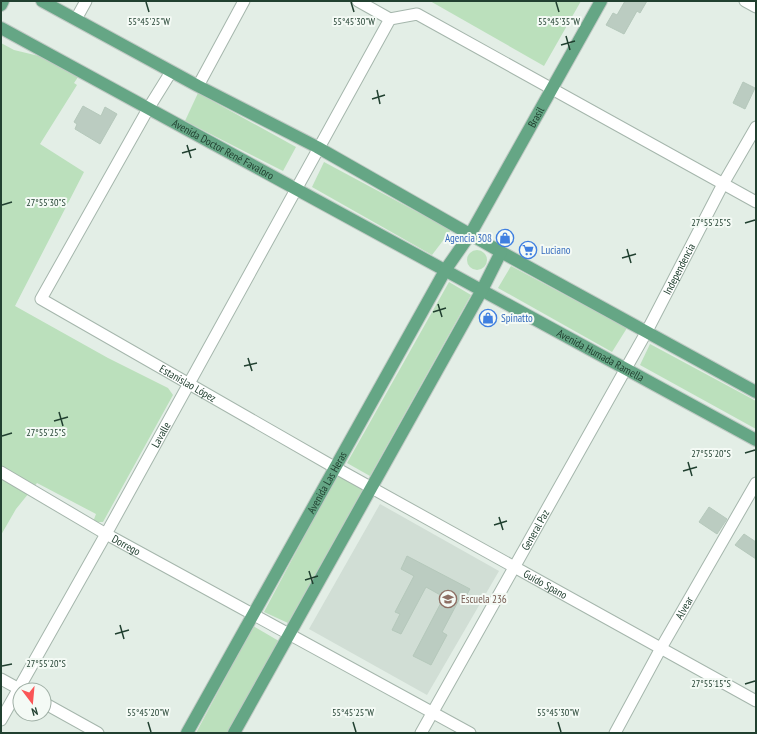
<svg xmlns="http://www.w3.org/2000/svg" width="757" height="734" viewBox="0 0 757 734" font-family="'PT Sans Narrow',sans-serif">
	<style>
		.built { fill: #d1ded5 }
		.green { fill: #bbe0bc }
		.building { fill: #bbccc1; stroke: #b5c8bb }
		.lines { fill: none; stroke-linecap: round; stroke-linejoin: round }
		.minor-casing { stroke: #a5b6ac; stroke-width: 13 }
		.major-casing { stroke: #c1cac5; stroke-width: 14 }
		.minor { stroke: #fff; stroke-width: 11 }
		.major { stroke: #65a685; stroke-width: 12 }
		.ticks { fill: none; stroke: #214030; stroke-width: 1.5 }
		.labels { text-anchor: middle; stroke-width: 4; stroke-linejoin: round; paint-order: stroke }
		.street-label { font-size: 11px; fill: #214030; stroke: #f4faf5 }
		.shop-label { font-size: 11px; fill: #366cbe; stroke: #f4faf5; text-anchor: start }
		.education-label { font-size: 11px; fill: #785e54; stroke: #f4faf5; text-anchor: start }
		.ticks-label { font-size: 10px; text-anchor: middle; fill: #214030; stroke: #f4faf5; stroke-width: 4; stroke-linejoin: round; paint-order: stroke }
	</style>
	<rect width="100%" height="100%" fill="#e3eee6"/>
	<polygon class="built" points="380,504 499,571 427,695 309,629"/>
	<g class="green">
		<polygon points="430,1 581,1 544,66"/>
		<polygon points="1,43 14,50 43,57 78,77 74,83 77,85 40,144 84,172 15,306 108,358 168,388 173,395 103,522 93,522 96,514 37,483 16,509 1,535"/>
		<polygon points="198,93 296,147 283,171 185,121"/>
		<polygon points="324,162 451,230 432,255 312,187"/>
		<circle cx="477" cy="260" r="10"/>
		<polygon points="511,266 627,328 612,352 498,288"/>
		<polygon points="449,282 471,295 370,476 347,463"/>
		<polygon points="650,344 756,401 756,429 640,365"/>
		<polygon points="337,475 363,489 288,623 264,612"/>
		<polygon points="253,626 284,644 228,733 196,733"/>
	</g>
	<g class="building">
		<polygon points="625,1 647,1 640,13 637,11 624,34 606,25 613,13 617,15"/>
		<polygon points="743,82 755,88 745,109 733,103"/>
		<polygon points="83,106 101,116 105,107 117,114 100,144 75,129 77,124 74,122"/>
		<polygon points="709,507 727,519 717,534 699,522"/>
		<polygon points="744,534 756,542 756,559 735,545"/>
		<polygon points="407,556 470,589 466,596 462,594 442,632 447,635 431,665 413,656 444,597 426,587 401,634 392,630 400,614 395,612 414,576 401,569"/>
	</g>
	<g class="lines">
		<defs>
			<g id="minor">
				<polyline points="358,1 390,19 417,14 756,202"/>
				<polyline points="745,1 756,7"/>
				<polyline points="76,19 86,1"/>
				<path id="s1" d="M 171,72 L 148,109 L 41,299 L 334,467 L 756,701"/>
				<polyline points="198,86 244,1"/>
				<path id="s2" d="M 1,472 L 106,534 L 470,733"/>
				<polyline points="1,679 21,690"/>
				<polyline points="44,703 98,733"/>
				<path id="s3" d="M 1,720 L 106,534 L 390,19"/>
				<path id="s4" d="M 421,733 L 647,331 L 723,184 L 756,127"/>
				<path id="s5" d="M 615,733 L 661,648 L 756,483"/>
			</g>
			<g id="major">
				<polyline points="42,1 198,86 317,147 501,252 756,392"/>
				<polyline points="1,5 3,1"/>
				<path id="s6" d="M 1,28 L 756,440"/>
				<path id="s7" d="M 187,733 L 446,269 L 471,233 L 601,1"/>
				<polyline points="234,733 482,290 501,252"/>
			</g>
		</defs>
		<use href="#minor" class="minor-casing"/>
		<use href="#major" class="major-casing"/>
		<use href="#minor" class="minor"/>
		<use href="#major" class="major"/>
	</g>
	<path class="ticks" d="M 146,2 L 149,12M 351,2 L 354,12M 556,2 L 559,12M 566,36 L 570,50M 561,45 L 575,41M 377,90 L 380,104M 372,99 L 385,95M 187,145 L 191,158M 182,153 L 196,149M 2,205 L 12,202M 745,223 L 755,220M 627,249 L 631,263M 622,258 L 636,254M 438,304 L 442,317M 433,312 L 446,308M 248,358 L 252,371M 244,366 L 257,363M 59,412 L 63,426M 54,421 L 68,417M 2,436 L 12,433M 745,453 L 755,450M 688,462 L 692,476M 683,471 L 697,467M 499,517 L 503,530M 494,525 L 507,521M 309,571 L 313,584M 305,580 L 318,576M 120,625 L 124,639M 115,634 L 129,630M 2,666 L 12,664M 745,684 L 755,681M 148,722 L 151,732M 353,722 L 356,732M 558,722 L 561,732"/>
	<defs>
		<symbol id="shop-ring" viewBox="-11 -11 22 22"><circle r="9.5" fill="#f4faf5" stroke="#3f7fe0" stroke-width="1.5"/><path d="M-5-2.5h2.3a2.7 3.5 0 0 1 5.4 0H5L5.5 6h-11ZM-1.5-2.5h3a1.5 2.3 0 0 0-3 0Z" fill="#3f7fe0"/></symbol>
		<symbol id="supermarket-ring" viewBox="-11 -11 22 22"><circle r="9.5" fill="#f4faf5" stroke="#3f7fe0" stroke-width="1.5"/><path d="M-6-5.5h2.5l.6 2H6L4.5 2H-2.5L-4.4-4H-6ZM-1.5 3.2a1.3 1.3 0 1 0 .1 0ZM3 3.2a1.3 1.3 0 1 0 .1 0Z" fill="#3f7fe0"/></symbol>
		<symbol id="school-ring" viewBox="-11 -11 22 22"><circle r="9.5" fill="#f4faf5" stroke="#8d6e63" stroke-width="1.5"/><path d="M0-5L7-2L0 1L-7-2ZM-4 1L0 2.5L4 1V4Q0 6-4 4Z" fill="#8d6e63"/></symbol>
	</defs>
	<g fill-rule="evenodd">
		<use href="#shop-ring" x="495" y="228" width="20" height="20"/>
		<use href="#supermarket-ring" x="518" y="240" width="20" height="20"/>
		<use href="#shop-ring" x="478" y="308" width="20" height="20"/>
		<use href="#school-ring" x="438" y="589" width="20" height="20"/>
	</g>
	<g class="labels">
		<g class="street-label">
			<text dy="4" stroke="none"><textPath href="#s7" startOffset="708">Brasil</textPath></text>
			<text dy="4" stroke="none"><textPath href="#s6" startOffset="253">Avenida Doctor René Favaloro</textPath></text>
			<text dy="4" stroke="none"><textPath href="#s4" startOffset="531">Independencia</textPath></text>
			<text dy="4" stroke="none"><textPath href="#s6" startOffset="683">Avenida Humada Ramella</textPath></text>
			<text dy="4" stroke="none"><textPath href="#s1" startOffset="431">Estanislao López</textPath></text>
			<text dy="4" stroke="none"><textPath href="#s3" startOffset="327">Lavalle</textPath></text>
			<text dy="4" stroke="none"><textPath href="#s7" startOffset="287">Avenida Las Heras</textPath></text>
			<text dy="4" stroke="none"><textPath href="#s4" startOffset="233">General Paz</textPath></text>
			<text dy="4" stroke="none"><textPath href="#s2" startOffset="145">Dorrego</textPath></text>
			<text dy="4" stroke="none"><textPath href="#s1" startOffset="841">Guido Spano</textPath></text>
			<text dy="4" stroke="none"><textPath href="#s5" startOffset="143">Alvear</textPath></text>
		</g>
		<g class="shop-label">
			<text x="492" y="242" text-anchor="end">Agencia 308</text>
			<text x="541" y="254">Luciano</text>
			<text x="501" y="322">Spinatto</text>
		</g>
		<g class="education-label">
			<text x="461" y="603">Escuela 236</text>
		</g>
	</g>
	<g class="ticks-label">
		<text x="149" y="25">55°45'25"W</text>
		<text x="354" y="25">55°45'30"W</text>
		<text x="559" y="25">55°45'35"W</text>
		<text x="46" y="206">27°55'30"S</text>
		<text x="711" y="226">27°55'25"S</text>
		<text x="46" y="436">27°55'25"S</text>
		<text x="711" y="457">27°55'20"S</text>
		<text x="46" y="667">27°55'20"S</text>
		<text x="711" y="687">27°55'15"S</text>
		<text x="148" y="716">55°45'20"W</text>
		<text x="353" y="716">55°45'25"W</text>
		<text x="558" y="716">55°45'30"W</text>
	</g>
	<rect width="757" height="734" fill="none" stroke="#214030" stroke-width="4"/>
	<g transform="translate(32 702) rotate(164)"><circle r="19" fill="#f4faf5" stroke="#a0b0a6"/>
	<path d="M0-3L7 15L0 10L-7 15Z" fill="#fa5556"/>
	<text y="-6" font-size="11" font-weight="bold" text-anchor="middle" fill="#214030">N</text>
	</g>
</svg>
